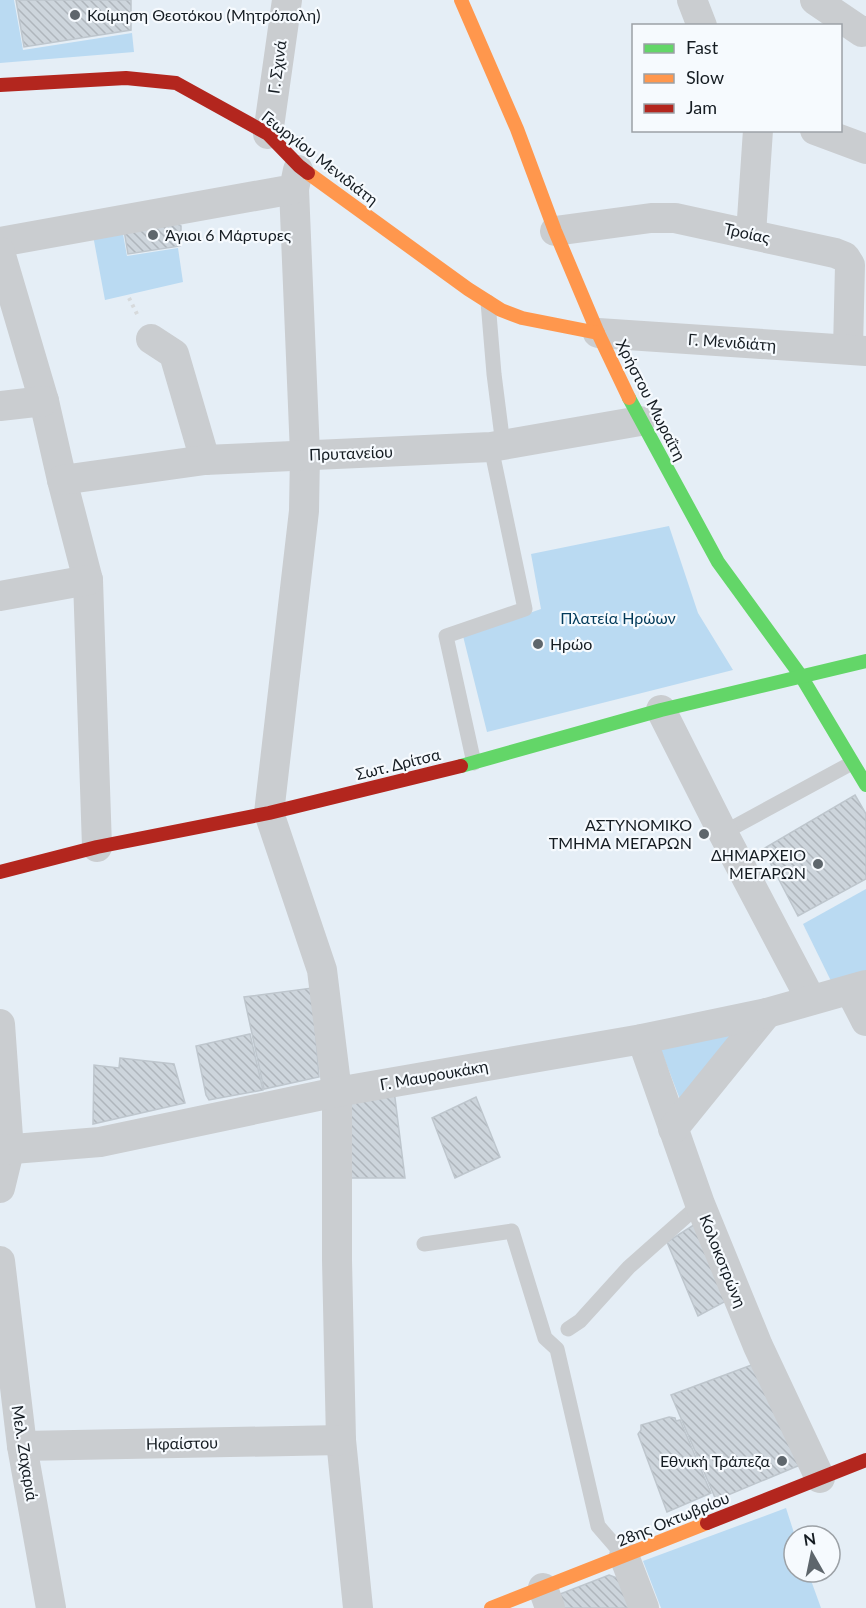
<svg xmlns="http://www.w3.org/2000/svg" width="866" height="1608" viewBox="0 0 866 1608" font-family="Lato,sans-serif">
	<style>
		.green { fill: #badaf2 }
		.building { fill: url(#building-back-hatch); stroke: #bec6cd; stroke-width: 1.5 }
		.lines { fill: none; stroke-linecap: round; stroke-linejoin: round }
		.path { stroke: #d7dadc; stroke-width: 4; stroke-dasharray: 3 4.5; stroke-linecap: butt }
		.lane { stroke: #cacdd0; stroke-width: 15 }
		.street { stroke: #cacdd0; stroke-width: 30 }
		.fast { stroke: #63d668; stroke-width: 14 }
		.slow { stroke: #ff974d; stroke-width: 14 }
		.jam { stroke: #b3261e; stroke-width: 14 }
		.poi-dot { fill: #5e666c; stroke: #f6fafe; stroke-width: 2 }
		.labels { text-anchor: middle; stroke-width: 4.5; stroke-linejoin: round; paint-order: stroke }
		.poi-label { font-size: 16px; fill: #151c22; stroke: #f6fafe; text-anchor: start }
		.street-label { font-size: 16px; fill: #151c22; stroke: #f6fafe }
		.park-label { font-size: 16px; fill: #023a5a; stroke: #f6fafe }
	</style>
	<defs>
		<pattern id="building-back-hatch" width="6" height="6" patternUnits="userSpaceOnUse" patternTransform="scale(1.5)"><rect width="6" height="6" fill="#cdd5dc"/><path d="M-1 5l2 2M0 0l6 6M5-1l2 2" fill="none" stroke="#afb6bc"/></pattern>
	</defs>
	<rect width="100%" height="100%" fill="#e5eef6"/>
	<g class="green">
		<polygon points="0,0 14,0 23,50 132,33 134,52 0,63"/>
		<polygon points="121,223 127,256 178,248 183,282 105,300 92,230"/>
		<polygon points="669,526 698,613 733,670 487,732 463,636 541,609 531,554"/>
		<polygon points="866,889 866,973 833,985 803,924"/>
		<polygon points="739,1034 681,1102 656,1037"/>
		<polygon points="786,1508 795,1536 794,1572 808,1572 821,1608 661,1608 643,1561"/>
	</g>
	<g class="building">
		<polygon points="16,0 131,0 131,30 24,47"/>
		<polygon points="176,223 181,226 181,234 178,237 180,246 128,254 123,224"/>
		<polygon points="855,795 866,814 866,879 798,916 763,849"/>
		<polygon points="312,988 319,1077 264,1089 244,997"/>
		<polygon points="250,1034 263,1090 209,1100 206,1095 196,1046"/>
		<polygon points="120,1058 174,1064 185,1103 93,1124 94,1065 119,1068"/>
		<polygon points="394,1090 405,1178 344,1178 344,1098"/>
		<polygon points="476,1097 500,1157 455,1178 432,1118"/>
		<polygon points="700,1221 728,1300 698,1316 667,1242"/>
		<polygon points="757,1363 800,1465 716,1500 671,1395"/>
		<polygon points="669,1417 675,1418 676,1421 680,1420 711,1493 667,1512 638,1434 641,1430 641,1425"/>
		<polygon points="609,1575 620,1579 630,1608 559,1608 555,1596"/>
	</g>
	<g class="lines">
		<polyline class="path" points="129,298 138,316"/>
		<g class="lane">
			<polyline points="488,302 494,374 503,445"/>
			<polyline points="474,763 446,636 525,609 491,447"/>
			<polyline points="723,833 852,763"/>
			<polyline points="424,1244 512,1231 545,1338 557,1349 598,1526 624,1556"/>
			<polyline points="568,1329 580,1321 629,1267 700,1204"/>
		</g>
		<g class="street">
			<polyline points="692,0 702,26"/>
			<polyline points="815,0 862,32 866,31"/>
			<polyline points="815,130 866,149"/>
			<polyline points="268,134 287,0"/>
			<polyline points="294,189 305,454 304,511 269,813 322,970 337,1092 337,1260 341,1440 358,1608"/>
			<polyline points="555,231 651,218 675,218 835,253 845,257 850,265 848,349"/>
			<polyline points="751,234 758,130"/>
			<polyline points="0,242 294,189 298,170"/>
			<polyline points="0,252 44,401 62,480 88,580 97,847"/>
			<polyline points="598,333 866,351"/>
			<polyline points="151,339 174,354 205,460"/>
			<polyline points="0,406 44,401"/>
			<polyline points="62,480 205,460 491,447 640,421"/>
			<polyline points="0,596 88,580"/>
			<polyline points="661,710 723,833 811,1000"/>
			<polyline points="850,990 866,1021"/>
			<polyline points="0,1024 9,1151 0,1188"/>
			<polyline points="642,1039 700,1204 758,1346 820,1478"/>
			<polyline points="673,1129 767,1013"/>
			<polyline points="0,1150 100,1142 337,1092 642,1039 767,1013 866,985"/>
			<polyline points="0,1261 22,1446 51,1608"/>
			<polyline points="22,1446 341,1440"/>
			<polyline points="624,1556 644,1608"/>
			<polyline points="543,1588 550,1608"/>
		</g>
		<g class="fast">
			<polyline points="629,398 718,562 801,676 866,785"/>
			<polyline points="461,766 661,710 866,661"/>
		</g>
		<g class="slow">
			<polyline points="461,0 517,129 555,231 598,333 629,398"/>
			<polyline points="308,173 468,289 501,310 522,318 598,333"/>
			<polyline points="491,1608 707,1523"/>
		</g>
		<g class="jam">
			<polyline points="0,85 126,78 176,83 268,134 299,166 308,173"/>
			<polyline points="0,872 97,847 269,813 461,766"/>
			<polyline points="707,1523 866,1460"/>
		</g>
	</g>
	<g class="poi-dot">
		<circle cx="75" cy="15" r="6"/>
		<circle cx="153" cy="235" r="6"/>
		<circle cx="538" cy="644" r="6"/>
		<circle cx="704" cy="834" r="6"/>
		<circle cx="818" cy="864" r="6"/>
		<circle cx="782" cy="1461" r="6"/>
	</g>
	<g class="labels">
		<g class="poi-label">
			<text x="87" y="21">Κοίμηση Θεοτόκου (Μητρόπολη)</text>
			<text x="165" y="241">Άγιοι 6 Μάρτυρες</text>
			<text x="550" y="650">Ηρώο</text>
			<text x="692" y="831" text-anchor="end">ΑΣΤΥΝΟΜΙΚΟ<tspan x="692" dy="18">ΤΜΗΜΑ ΜΕΓΑΡΩΝ</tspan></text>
			<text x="806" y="861" text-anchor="end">ΔΗΜΑΡΧΕΙΟ<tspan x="806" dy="18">ΜΕΓΑΡΩΝ</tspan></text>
			<text x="770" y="1467" text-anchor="end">Εθνική Τράπεζα</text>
		</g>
		<g class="street-label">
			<text transform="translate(277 67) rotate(-82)" y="6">Γ. Σχινά</text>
			<text transform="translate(320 158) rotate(38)" y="6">Γεωργίου Μενιδιάτη</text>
			<text transform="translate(747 233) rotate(12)" y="6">Τροίας</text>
			<text transform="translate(732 342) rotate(4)" y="6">Γ. Μενιδιάτη</text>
			<text transform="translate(651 400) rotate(63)" y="6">Χρήστου Μωραΐτη</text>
			<text transform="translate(351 453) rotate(-2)" y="6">Πρυτανείου</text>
			<text transform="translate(398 764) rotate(-14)" y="6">Σωτ. Δρίτσα</text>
			<text transform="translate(434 1075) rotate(-10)" y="6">Γ. Μαυρουκάκη</text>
			<text transform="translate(723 1261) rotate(68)" y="6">Κολοκοτρώνη</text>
			<text transform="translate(182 1443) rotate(-1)" y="6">Ηφαίστου</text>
			<text transform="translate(25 1453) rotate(81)" y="6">Μελ. Ζαχαριά</text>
			<text transform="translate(673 1519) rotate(-22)" y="6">28ης Οκτωβρίου</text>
		</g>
		<g class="park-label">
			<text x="618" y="624">Πλατεία Ηρώων</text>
		</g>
	</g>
	<rect x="632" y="24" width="210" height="108" fill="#f6fafe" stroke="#9ca1a6" stroke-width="1.5"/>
	<rect x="644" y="44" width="30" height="9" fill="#63d668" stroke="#9ca1a6" stroke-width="1.5"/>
	<text x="686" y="54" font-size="18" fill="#151c22">Fast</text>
	<rect x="644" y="74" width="30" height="9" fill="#ff974d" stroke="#9ca1a6" stroke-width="1.5"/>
	<text x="686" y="84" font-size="18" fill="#151c22">Slow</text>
	<rect x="644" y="104" width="30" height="9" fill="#b3261e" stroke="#9ca1a6" stroke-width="1.5"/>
	<text x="686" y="114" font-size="18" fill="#151c22">Jam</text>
	<g transform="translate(812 1554) rotate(351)"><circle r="28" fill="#f6fafe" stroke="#9ca1a6" stroke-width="1.5"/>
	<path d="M0-4.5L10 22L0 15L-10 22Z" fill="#5e666c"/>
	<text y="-9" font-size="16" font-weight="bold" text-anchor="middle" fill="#151c22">N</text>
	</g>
</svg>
